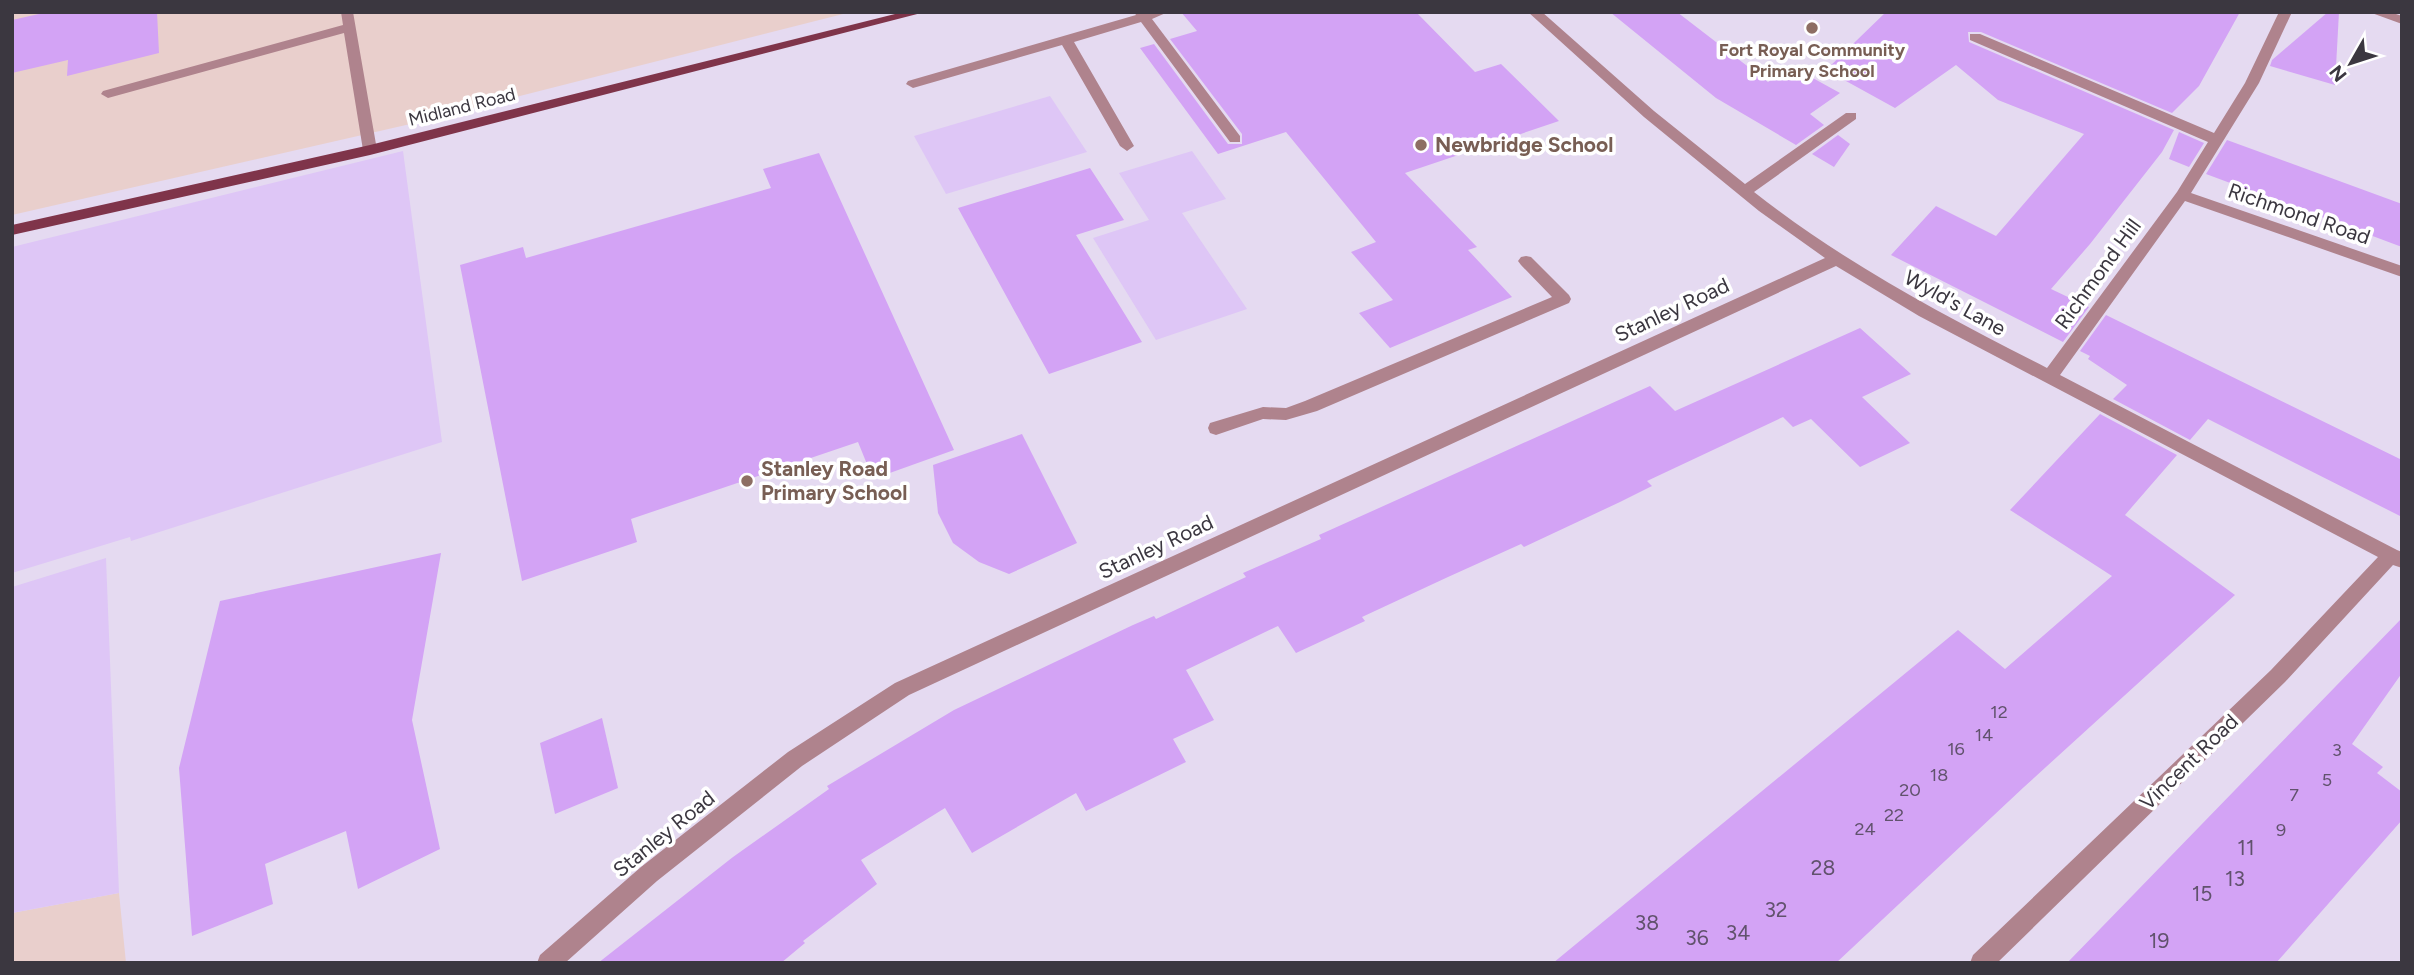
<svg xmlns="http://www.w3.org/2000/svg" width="2414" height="975" viewBox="0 0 2414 975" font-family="Figtree,sans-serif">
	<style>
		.commercial { fill: #e9cfcc }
		.green { fill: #dec6f6 }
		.building { fill: #d3a3f5 }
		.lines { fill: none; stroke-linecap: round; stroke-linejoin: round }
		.minor { fill: #af838d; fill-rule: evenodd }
		.major { fill: #7f344a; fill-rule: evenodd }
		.education-dot { fill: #8d6e63; stroke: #fff; stroke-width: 2.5 }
		.labels { text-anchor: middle; stroke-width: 7; stroke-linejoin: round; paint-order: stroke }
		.far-education-label { font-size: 18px; font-weight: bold; fill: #785e54; stroke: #fff }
		.far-street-label { font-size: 18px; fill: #3b3740; stroke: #fff }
		.number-label { font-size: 18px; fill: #61526d }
		.education-label { font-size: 21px; font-weight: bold; fill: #785e54; stroke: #fff; text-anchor: start }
		.street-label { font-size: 21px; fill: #3b3740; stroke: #fff }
		.near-number-label { font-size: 21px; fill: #61526d }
	</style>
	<rect width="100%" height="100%" fill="#e5daf1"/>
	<g class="commercial">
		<polygon points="12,12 851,12 406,125 12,215"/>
		<polygon points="119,893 126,963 12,963 12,913"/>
	</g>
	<g class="green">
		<polygon points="1050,96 1087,152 946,194 914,136"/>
		<polygon points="403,151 442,442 131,541 130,537 12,573 12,247"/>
		<polygon points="1192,151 1226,199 1182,213 1247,309 1156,340 1093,238 1149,220 1119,173"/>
		<polygon points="106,558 119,893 12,913 12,587"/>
	</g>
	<g class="building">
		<polygon points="48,12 157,12 159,53 67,76 68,60 12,73 12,20"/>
		<polygon points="1181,12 1416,12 1475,72 1501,64 1559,121 1405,173 1477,247 1468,250 1512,297 1390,348 1359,313 1393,300 1351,252 1376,242 1286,132 1218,154 1140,48 1154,44 1228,144 1242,144 1242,134 1170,39 1197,31"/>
		<polygon points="1610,12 1677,12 1768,82 1791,66 1840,93 1810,114 1824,125 1796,145 1716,98"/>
		<polygon points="1886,12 2240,12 2199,86 2172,113 1981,32 1968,32 1969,42 2174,130 2162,152 2090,244 2051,289 2089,307 2063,342 1891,255 1936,206 1996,236 2084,134 1998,100 1956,65 1895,108 1826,70"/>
		<polygon points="2328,12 2339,12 2335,85 2270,66 2272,60"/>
		<polygon points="2179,132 2204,143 2189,167 2169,159"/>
		<polygon points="1838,135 1850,144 1834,167 1812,154"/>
		<polygon points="2227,140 2402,204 2402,247 2206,174"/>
		<polygon points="819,153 954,450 873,479 858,442 631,519 637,542 522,581 460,265 523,247 526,258 771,188 763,169"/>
		<polygon points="1090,168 1124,220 1076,235 1142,342 1049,374 958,208"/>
		<polygon points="2106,315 2402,460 2402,517 2208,419 2190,440 2113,399 2127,385 2088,359 2090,356 2080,351"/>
		<polygon points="1860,328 1911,374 1862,397 1910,443 1860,467 1811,419 1793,427 1783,417 1647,481 1652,486 1620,502 1524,547 1521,544 1448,577 1362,617 1365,621 1296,653 1278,626 1186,670 1214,720 1173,739 1186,762 1086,811 1076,793 972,853 945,808 861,860 877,884 803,941 805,943 781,963 598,963 733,857 829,789 827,786 954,710 1133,625 1154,616 1156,619 1246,577 1243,573 1321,539 1319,535 1650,386 1675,411"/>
		<polygon points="2100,414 2177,455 2125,515 2235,595 2024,787 1836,963 1553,963 1958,630 2005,669 2112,576 2010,510"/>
		<polygon points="1022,434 1077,543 1009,574 979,562 953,543 938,513 933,465"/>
		<polygon points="441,553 412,720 440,849 358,889 346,831 265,864 273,904 192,936 179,768 220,601"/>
		<polygon points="2402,618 2402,673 2352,744 2383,767 2377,773 2402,792 2402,820 2276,963 2067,963"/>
		<polygon points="602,718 618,788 555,814 540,743"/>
	</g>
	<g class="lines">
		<g class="minor">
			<polygon points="341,12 353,12 377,150 375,153 365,153 363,150 344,33 108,98 101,94 103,91 343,25"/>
			<polygon points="1134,12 1168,12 1152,19 1240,136 1240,142 1230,142 1141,22 1074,42 1134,146 1127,151 1120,146 1062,45 913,88 906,84 908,81 1136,15"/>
			<path d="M 1528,12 L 1542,12 L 1654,111 L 1745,184 L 1846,113 L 1856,113 L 1856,119 L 1754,192 C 1844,263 1945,316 2047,368 L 2177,192 L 2208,142 L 1970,40 L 1970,34 L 1980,34 L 2214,133 L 2245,83 L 2279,12 L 2292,12 L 2259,83 L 2191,193 L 2402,266 L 2402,277 L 2185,201 L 2060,375 L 2397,550 L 2402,552 L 2402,568 L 2393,565 L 2285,682 L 1997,963 L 1970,963 L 1973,955 L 2271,670 L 2378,557 L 1919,316 L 1836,266 L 909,695 L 802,766 L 657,881 L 565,963 L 537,963 L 540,955 L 641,867 L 788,752 L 895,683 L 1825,258 L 1759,211 L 1644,117 Z"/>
			<polygon points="2369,12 2390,12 2402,16 2402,24"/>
			<polygon points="1526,256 1531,257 1569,295 1571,299 1569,303 1317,411 1286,420 1263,419 1216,435 1210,433 1208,428 1210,423 1263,407 1286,408 1305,401 1552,297 1521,265 1518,261 1521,257"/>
		</g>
		<polygon class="major" points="903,12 925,12 370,155 12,235 12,225 370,145"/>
	</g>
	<g class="education-dot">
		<circle cx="1812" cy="28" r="7"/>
		<circle cx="1421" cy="145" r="7"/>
		<circle cx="747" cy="481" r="7"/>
	</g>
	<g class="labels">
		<g class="far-education-label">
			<text x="1812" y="56">Fort Royal Community<tspan x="1812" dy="21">Primary School</tspan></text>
		</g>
		<g class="far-street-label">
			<text transform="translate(462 107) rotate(-14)" y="6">Midland Road</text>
		</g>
		<g class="number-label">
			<text x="1999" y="718">12</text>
			<text x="1984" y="741">14</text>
			<text x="1956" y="755">16</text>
			<text x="2337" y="756">3</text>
			<text x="1939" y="781">18</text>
			<text x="2327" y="786">5</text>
			<text x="1910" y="796">20</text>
			<text x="2294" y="801">7</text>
			<text x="1894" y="821">22</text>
			<text x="1865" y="835">24</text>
			<text x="2281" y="836">9</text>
		</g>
		<g class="education-label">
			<text x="1435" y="152">Newbridge School</text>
			<text x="761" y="476">Stanley Road<tspan x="761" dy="24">Primary School</tspan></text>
		</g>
		<g class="street-label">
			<text transform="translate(2299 214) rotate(19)" y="7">Richmond Road</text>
			<text transform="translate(2098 274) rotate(-54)" y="7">Richmond Hill</text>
			<text transform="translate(1955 303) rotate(29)" y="7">Wyld's Lane</text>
			<text transform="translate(1672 310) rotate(-25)" y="7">Stanley Road</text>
			<text transform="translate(1156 547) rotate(-25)" y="7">Stanley Road</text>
			<text transform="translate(2189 762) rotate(-44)" y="7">Vincent Road</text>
			<text transform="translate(664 834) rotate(-39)" y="7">Stanley Road</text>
		</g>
		<g class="near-number-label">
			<text x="2246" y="855">11</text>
			<text x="1823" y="875">28</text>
			<text x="2235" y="886">13</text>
			<text x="2202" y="901">15</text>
			<text x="1776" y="917">32</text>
			<text x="1647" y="930">38</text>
			<text x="1738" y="940">34</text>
			<text x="1697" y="945">36</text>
			<text x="2159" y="948">19</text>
		</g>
	</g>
	<rect width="2414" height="975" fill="none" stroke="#3b3740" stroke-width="28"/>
	<g transform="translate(2351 63) rotate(231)" stroke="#ffffff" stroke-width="5" paint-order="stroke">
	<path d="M0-5L12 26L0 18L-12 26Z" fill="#3b3740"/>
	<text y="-10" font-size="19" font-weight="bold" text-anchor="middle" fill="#3b3740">N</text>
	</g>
</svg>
